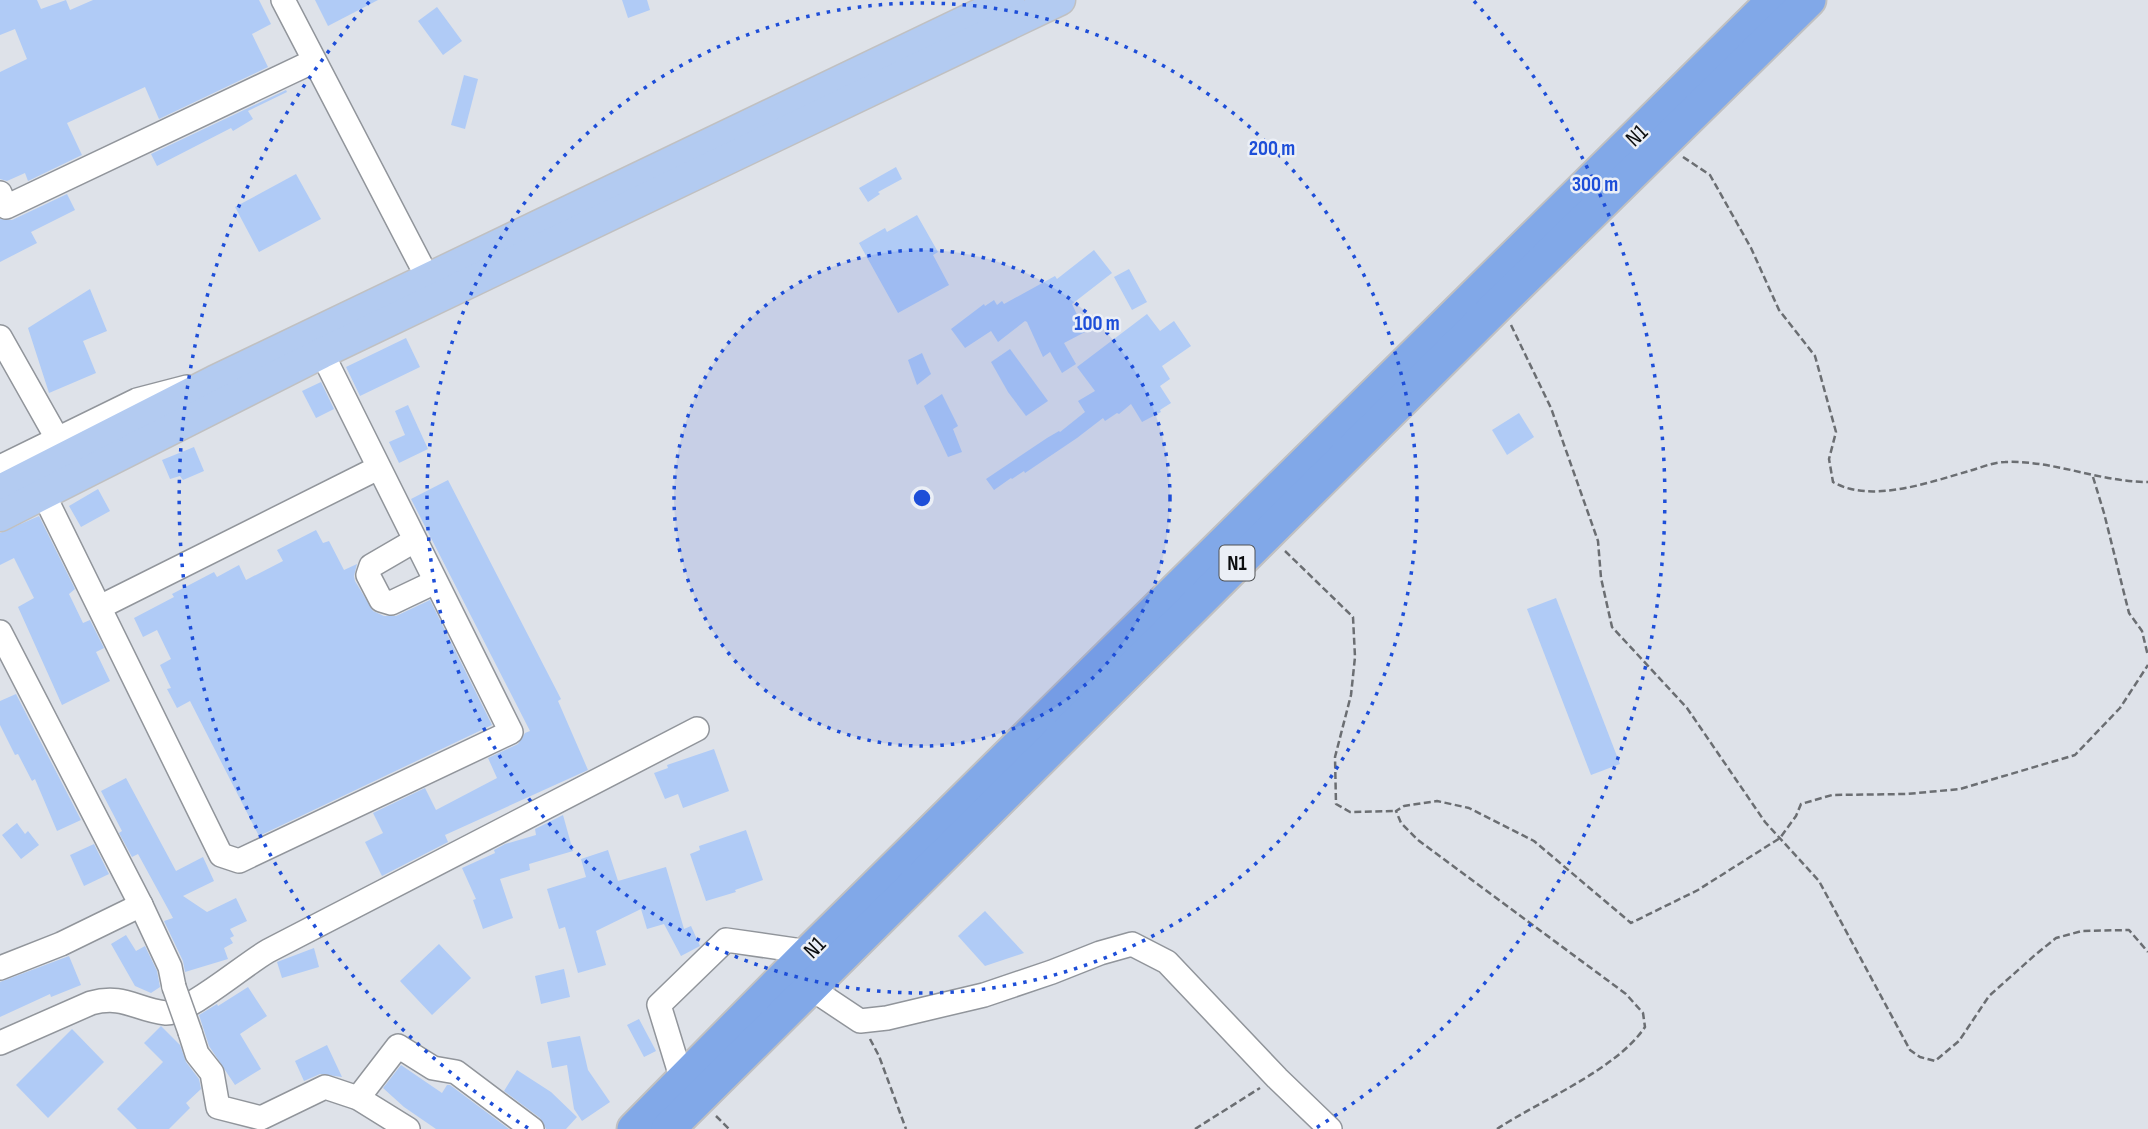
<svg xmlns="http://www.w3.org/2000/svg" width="2148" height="1129" viewBox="0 0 2148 1129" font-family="'Sofia Sans Condensed',sans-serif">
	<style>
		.building { fill: #b0cbf6 }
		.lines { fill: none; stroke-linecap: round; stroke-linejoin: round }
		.minor-casing { stroke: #91959b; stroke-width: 26 }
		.major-casing { stroke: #c0c0c1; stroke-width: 33 }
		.highway-casing { stroke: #c0c0c1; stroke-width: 37 }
		.path { stroke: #6b6e72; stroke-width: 2.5; stroke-dasharray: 7 3.5; stroke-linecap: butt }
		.minor { stroke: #fff; stroke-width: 23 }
		.major { stroke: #b3cbf1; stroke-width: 30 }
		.highway { stroke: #81a8e8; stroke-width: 33 }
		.minor-bridge-casing { stroke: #91959b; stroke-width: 26; stroke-linecap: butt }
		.minor-bridge { stroke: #fff; stroke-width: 23 }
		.ring { fill: none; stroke: #1d4ed8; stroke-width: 3.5; stroke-dasharray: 3.5 7 }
		.labels { text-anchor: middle; stroke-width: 5; stroke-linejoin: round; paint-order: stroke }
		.shield { fill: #ebeff6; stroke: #4e5154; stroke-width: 2 }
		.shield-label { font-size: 21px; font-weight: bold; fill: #0b0d0f }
		.street-label { font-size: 23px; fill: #0b0d0f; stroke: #ebeff6 }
		.centre { fill: #1d4ed8; stroke: #ebeff6; stroke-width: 3.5 }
		.ring-label { font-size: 21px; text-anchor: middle; font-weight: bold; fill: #1d4ed8; stroke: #ebeff6; stroke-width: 5; stroke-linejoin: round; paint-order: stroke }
	</style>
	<rect width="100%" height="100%" fill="#dee2e9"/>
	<g class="building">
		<polygon points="0,0 37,0 41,9 66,0 70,10 93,0 259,0 271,24 252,34 268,67 159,119 145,87 67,123 82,155 28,181 25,173 7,181 0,179 0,72 27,59 15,29 0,35"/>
		<polygon points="315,0 378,0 328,26"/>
		<polygon points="622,0 647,0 650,10 628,18"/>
		<polygon points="437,7 462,41 443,55 418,21"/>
		<polygon points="464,75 478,79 465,129 451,125"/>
		<polygon points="286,90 287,92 248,111 253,119 233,131 231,128 157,166 151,154"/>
		<polygon points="896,167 902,179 878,192 880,194 868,202 859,188"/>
		<polygon points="296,174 321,219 259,252 235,207"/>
		<polygon points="67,194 75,210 31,232 37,243 0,262 0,219 12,220"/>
		<polygon points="917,215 938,252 933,255 949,285 898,313 859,243 885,228 887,232"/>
		<polygon points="1094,250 1112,273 1072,304 1085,332 1064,343 1076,364 1062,373 1050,352 1043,357 1027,322 1025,321 998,342 991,331 965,348 951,329 984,304 985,306 994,300 997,305 1002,301 1004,304 1055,276 1057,279"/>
		<polygon points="1129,269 1147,302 1132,310 1114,277"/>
		<polygon points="90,289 107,331 83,341 96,373 49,393 28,328"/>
		<polygon points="1147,314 1160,331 1174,321 1191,346 1162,366 1170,379 1160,386 1171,403 1160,410 1161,412 1142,422 1131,404 1119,414 1117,413 1105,421 1103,418 1077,438 1025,473 1024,471 1012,479 1011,478 994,490 986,479 1047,438 1059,431 1060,432 1085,412 1078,401 1095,391 1077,367"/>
		<polygon points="406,338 420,367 360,396 346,367"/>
		<polygon points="1010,349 1048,401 1026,416 1008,392 991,362"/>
		<polygon points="922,353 931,374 917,385 908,360"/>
		<polygon points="321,382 334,409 316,418 302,391"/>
		<polygon points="942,394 958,426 953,429 962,452 948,457 924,406"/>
		<polygon points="408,405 428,449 399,463 389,442 405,435 395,411"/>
		<polygon points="1519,413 1534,437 1507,455 1492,430"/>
		<polygon points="194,447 204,471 183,480 180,476 170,479 162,460"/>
		<polygon points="448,480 561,699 558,701 588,770 445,835 448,842 382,876 365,842 383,833 373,813 425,788 436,810 497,778 488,758 518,744 525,733 530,731 411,499"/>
		<polygon points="98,489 110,511 81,527 69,506"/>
		<polygon points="39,516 75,589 69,594 83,623 90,620 104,648 96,652 110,681 62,705 18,607 34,598 14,558 0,565 0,533"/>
		<polygon points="316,530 323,543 329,541 344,570 357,564 354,576 355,581 373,611 384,616 396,616 430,600 492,725 259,836 190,701 177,708 167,689 171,688 160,665 171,659 157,630 143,637 134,618 174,597 172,594 214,572 217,577 239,565 246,580 283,561 277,550"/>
		<polygon points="1556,598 1620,764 1591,775 1527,609"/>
		<polygon points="16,694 81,820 57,831 35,779 32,781 18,754 15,755 0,725 0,701"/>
		<polygon points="714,749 729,791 683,808 678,794 665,799 654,773 668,768 667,765"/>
		<polygon points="126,778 176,871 203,857 214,881 183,896 207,912 236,898 247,921 230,929 234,936 230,938 233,943 224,948 228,959 185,972 183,961 164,921 173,918 138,854 132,857 119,833 122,831 101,791"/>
		<polygon points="563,815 573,851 529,864 530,870 500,879 513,918 483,929 473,900 476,899 462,868 495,853 494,850 505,844 536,835 535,829"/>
		<polygon points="17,823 25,834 28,831 39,845 21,859 2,835"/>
		<polygon points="746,830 763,880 735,890 736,892 706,901 690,854 700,850 699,846"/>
		<polygon points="94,844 109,874 84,886 70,855"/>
		<polygon points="608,850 618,881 666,867 684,929 691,926 700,946 681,956 664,924 647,929 641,909 596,931 606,965 578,973 565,927 559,929 547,889 586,877 581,859"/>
		<polygon points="985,911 1024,953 985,966 958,936"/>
		<polygon points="126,935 136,951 145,946 157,971 160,987 151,993 135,986 111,944"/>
		<polygon points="439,944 471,978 432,1015 400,981"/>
		<polygon points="314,948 319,967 282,978 277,962"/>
		<polygon points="69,956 81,985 51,997 50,994 0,1017 0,982"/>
		<polygon points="564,969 570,997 541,1004 535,976"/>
		<polygon points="248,987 267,1016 240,1034 261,1069 235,1085 209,1046 199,1015 217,1004 218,1006"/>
		<polygon points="639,1019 656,1051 644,1057 627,1025"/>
		<polygon points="161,1026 180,1045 186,1062 199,1079 201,1089 186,1103 190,1108 169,1129 137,1129 117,1109 163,1062 144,1043"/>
		<polygon points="72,1029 104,1062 48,1118 16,1085"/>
		<polygon points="580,1036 588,1070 610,1102 582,1121 574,1109 567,1065 552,1068 547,1042"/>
		<polygon points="327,1045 342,1077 320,1074 304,1081 295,1061"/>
		<polygon points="401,1065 442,1093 447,1085 450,1085 509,1129 436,1129 404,1107 383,1088"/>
		<polygon points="517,1070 551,1092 577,1117 566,1129 546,1129 540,1118 504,1091"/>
	</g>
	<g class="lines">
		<defs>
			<g id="minor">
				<polyline points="283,0 435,292"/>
				<polyline points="0,193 6,207 314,61"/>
				<polyline points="0,337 57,438"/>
				<polyline points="0,467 137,400 187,387"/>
				<polyline points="43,493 221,855 239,861 511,732 322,353"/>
				<polyline points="414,541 371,566 368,575 381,600 391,603 435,582"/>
				<polyline points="100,607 378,468"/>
				<polyline points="0,632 141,905 170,967 174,987"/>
				<polyline points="0,968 61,944 141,905"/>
				<polyline points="809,987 860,1021 887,1018 984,995 1052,972 1100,953 1132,944 1167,962 1277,1078 1330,1129"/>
				<polyline points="190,1032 197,1054 212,1073 218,1107 261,1118 325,1087 358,1098 408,1129"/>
				<path d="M 0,1043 L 91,1003 C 124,994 136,1010 166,1013 C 187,1014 245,964 268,951 L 697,729"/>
				<polyline points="682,1080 659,1005 726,940 809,952"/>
				<polyline points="358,1098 398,1046 433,1068 456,1072 532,1129"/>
			</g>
			<g id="major">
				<polyline points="0,490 214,381 1009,0"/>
				<polyline points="0,516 322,353 1060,0"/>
			</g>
			<g id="highway">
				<polyline points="634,1129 809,952 1774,0"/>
				<polyline points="668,1129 1500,303 1809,0"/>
			</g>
		</defs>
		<use href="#minor" class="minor-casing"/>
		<use href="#major" class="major-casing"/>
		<use href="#highway" class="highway-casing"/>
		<g class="path">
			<path d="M 1683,157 L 1710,175 L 1751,248 L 1779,310 L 1815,356 L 1836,432 L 1829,459 L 1833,482 C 1871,504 1930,482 1969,471 C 1980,468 1993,462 2005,462 C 2054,460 2099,482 2148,482"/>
			<polyline points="1511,325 1551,408 1598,541 1601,578 1612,627 1687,708 1765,822 1819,881 1910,1050 1920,1057 1935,1061 1959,1041 1989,996 2035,955 2056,938 2082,931 2129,930 2148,952"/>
			<polyline points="2093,477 2104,513 2129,613 2142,631 2148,656"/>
			<polyline points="1285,551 1353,617 1355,657 1351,695 1335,757 1336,804 1350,812 1396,811"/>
			<polyline points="870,1039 879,1056 906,1129"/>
			<polyline points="716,1116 729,1129"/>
			<polyline points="1195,1129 1260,1088"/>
			<path d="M 1497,1129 C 1541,1100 1616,1070 1645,1027 L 1643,1013 L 1626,994 L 1418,840 L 1401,823 L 1396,811 L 1404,806 L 1437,801 L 1469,808 L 1534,841 L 1631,923 L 1698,890 L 1780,838 L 1796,816 L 1801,804 L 1832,795 L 1907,794 L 1960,789 L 2075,755 L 2120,708 L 2148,665"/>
		</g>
		<use href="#minor" class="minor"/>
		<use href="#major" class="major"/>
		<use href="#highway" class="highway"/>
		<defs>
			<polyline id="minor-bridge" points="174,987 190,1032"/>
		</defs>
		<use href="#minor-bridge" class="minor-bridge-casing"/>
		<use href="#minor-bridge" class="minor-bridge"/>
	</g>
	<circle cx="922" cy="498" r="248" fill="#1d4ed8" fill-opacity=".12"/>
	<g class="ring">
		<circle cx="922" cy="498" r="248"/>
		<circle cx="922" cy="498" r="495"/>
		<path d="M528 1128A743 743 0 0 1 370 1M1474 1A743 743 0 0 1 1316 1128"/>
	</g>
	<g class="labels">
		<rect class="shield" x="1219.5" y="545.5" width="35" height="35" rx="5"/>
		<g class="shield-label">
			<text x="1237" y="570">N1</text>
		</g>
		<g class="street-label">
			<text transform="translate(1636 135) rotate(-44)" y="8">N1</text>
			<text transform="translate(814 947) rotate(-45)" y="8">N1</text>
		</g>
	</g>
	<circle cx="922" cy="498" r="10" class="centre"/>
	<g class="ring-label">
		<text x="1272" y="155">200 m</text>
		<text x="1595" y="191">300 m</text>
		<text x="1097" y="330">100 m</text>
	</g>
</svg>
